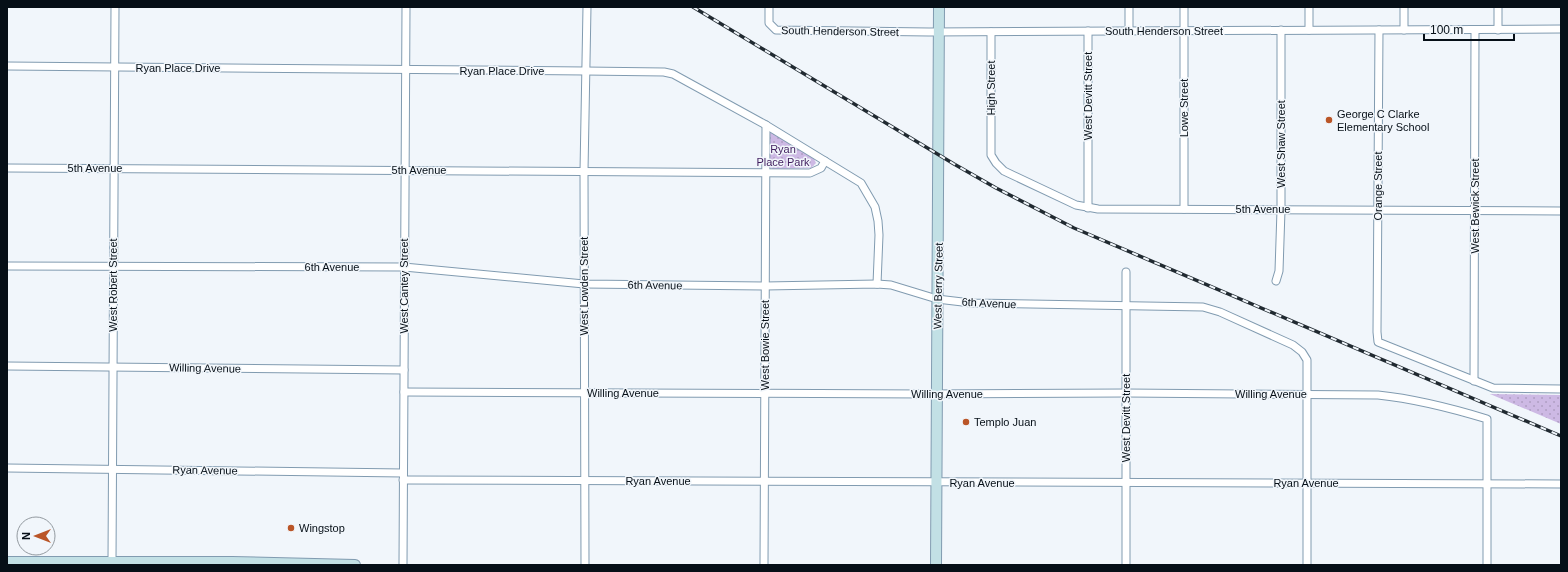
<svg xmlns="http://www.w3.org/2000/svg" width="1568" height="572" viewBox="0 0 1568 572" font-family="Arial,sans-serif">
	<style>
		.grass { fill: url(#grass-dots) }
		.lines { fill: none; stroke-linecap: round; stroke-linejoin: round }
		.street-casing { stroke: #819bb0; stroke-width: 9 }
		.secondary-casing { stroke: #819bb0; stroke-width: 12 }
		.street { stroke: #fff; stroke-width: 7 }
		.secondary { stroke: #c2e0e5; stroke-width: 10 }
		.rail-casing { stroke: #212a31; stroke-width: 3.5 }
		.rail { stroke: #f1f6fb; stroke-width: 2; stroke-dasharray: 6; stroke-linecap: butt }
		.poi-dot { fill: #ba5527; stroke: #f1f6fb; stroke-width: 1.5 }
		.labels { text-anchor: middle; stroke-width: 3; stroke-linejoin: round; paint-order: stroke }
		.street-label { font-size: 11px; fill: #060f17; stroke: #f1f6fb }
		.poi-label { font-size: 11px; fill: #060f17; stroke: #f1f6fb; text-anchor: start }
		.park-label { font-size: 11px; fill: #401d5e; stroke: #f1f6fb }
	</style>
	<defs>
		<pattern id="grass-dots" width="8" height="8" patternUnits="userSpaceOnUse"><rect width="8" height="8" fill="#cdb9e4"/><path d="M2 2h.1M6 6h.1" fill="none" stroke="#af9ec3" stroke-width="1.8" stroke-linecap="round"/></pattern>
	</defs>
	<rect width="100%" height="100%" fill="#f1f6fb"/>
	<g class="grass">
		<polygon points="769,131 814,159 816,163 811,168 773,169 770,167"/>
		<polygon points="1490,394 1561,395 1561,424"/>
	</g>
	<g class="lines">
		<defs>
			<g id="street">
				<polyline points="769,7 769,23 776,30 929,32 1561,29"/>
				<polyline points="1404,7 1404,30"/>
				<polyline points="1309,30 1309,7"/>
				<polyline points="1379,30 1377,332 1378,342 1493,388 1561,389"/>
				<polyline points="1498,30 1498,7"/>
				<polyline points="1088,31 1088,208"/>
				<polyline points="1129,31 1129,7"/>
				<polyline points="991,32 991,155 996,163 1004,171 1076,205 1098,209 1561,211"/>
				<polyline points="7,66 585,71 664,72 673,74 766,125 861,183 875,207 878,221 879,235 877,284"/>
				<polyline points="7,168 810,173 821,168 825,161"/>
				<polyline points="1184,209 1184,7"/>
				<polyline points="7,266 404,267 584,284 765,286 877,284 891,285 937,299 971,303 1203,307 1220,312 1293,345 1302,352 1307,360 1307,565"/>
				<polyline points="1276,281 1279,271 1281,210 1281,30"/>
				<polyline points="7,366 404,370"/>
				<polyline points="1474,381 1475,30"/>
				<path d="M 404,392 L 927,394 L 1126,393 L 1378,395 C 1416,399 1451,408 1487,419 L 1487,565"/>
				<polyline points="7,468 403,473"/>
				<polyline points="403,480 1561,484"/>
				<polyline points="112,562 115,7"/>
				<polyline points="403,565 406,7"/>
				<polyline points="585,565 584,171 587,7"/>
				<polyline points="764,565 766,125"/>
				<polyline points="1126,565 1126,272"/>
			</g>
			<g id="secondary">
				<polyline points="7,562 232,562 355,565"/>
				<polyline points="936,565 939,7"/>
			</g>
		</defs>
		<use href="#street" class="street-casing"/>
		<use href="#secondary" class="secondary-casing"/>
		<use href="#street" class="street"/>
		<use href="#secondary" class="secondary"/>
		<defs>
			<polyline id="rail" points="693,7 954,164 996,188 1074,228 1561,436"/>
		</defs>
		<use href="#rail" class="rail-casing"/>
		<use href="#rail" class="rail"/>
	</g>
	<g class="poi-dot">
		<circle cx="1329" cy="120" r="4"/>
		<circle cx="966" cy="422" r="4"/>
		<circle cx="291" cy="528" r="4"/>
	</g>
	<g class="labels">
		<g class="street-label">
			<text transform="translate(840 31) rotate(1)" y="4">South Henderson Street</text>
			<text x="1164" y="35">South Henderson Street</text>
			<text x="178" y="72">Ryan Place Drive</text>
			<text x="502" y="75">Ryan Place Drive</text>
			<text transform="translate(991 88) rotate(-90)" y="4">High Street</text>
			<text transform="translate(1088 96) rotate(-90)" y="4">West Devitt Street</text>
			<text transform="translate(1184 108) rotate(-90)" y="4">Lowe Street</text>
			<text transform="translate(1281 144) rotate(-90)" y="4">West Shaw Street</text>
			<text x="95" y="172">5th Avenue</text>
			<text x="419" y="174">5th Avenue</text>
			<text transform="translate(1378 186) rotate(-90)" y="4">Orange Street</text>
			<text transform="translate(1475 206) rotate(-90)" y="4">West Bewick Street</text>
			<text x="1263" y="213">5th Avenue</text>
			<text x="332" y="271">6th Avenue</text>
			<text transform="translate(113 285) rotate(-90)" y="4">West Robert Street</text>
			<text transform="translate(655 285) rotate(1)" y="4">6th Avenue</text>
			<text transform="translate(404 286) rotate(-90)" y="4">West Cantey Street</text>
			<text transform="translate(584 286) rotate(-90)" y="4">West Lowden Street</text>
			<text transform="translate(938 286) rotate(-89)" y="4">West Berry Street</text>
			<text transform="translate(989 303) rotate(3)" y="4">6th Avenue</text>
			<text transform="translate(765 345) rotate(-90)" y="4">West Bowie Street</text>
			<text transform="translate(205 368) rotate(1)" y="4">Willing Avenue</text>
			<text x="623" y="397">Willing Avenue</text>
			<text x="947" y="398">Willing Avenue</text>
			<text x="1271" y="398">Willing Avenue</text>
			<text transform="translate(1126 418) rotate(-90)" y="4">West Devitt Street</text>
			<text transform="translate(205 470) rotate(1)" y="4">Ryan Avenue</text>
			<text x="658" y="485">Ryan Avenue</text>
			<text x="982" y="487">Ryan Avenue</text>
			<text x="1306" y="487">Ryan Avenue</text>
		</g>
		<g class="poi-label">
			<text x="1337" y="118">George C Clarke<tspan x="1337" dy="13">Elementary School</tspan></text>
			<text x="974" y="426">Templo Juan</text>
			<text x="299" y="532">Wingstop</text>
		</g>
		<g class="park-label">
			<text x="783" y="153">Ryan<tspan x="783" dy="13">Place Park</tspan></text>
		</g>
	</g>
	<rect width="1568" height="572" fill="none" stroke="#060f17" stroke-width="16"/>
	<g transform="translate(36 536) rotate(270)"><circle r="19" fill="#f1f6fb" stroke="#939aa0"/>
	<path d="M0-3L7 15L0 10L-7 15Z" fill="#ba5527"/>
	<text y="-6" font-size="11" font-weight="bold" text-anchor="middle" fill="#060f17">N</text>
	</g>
	<path d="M1424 34v6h90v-6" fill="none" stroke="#060f17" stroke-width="2"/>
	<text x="1430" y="34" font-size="12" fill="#060f17" stroke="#f1f6fb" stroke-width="3" paint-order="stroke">100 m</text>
</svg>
